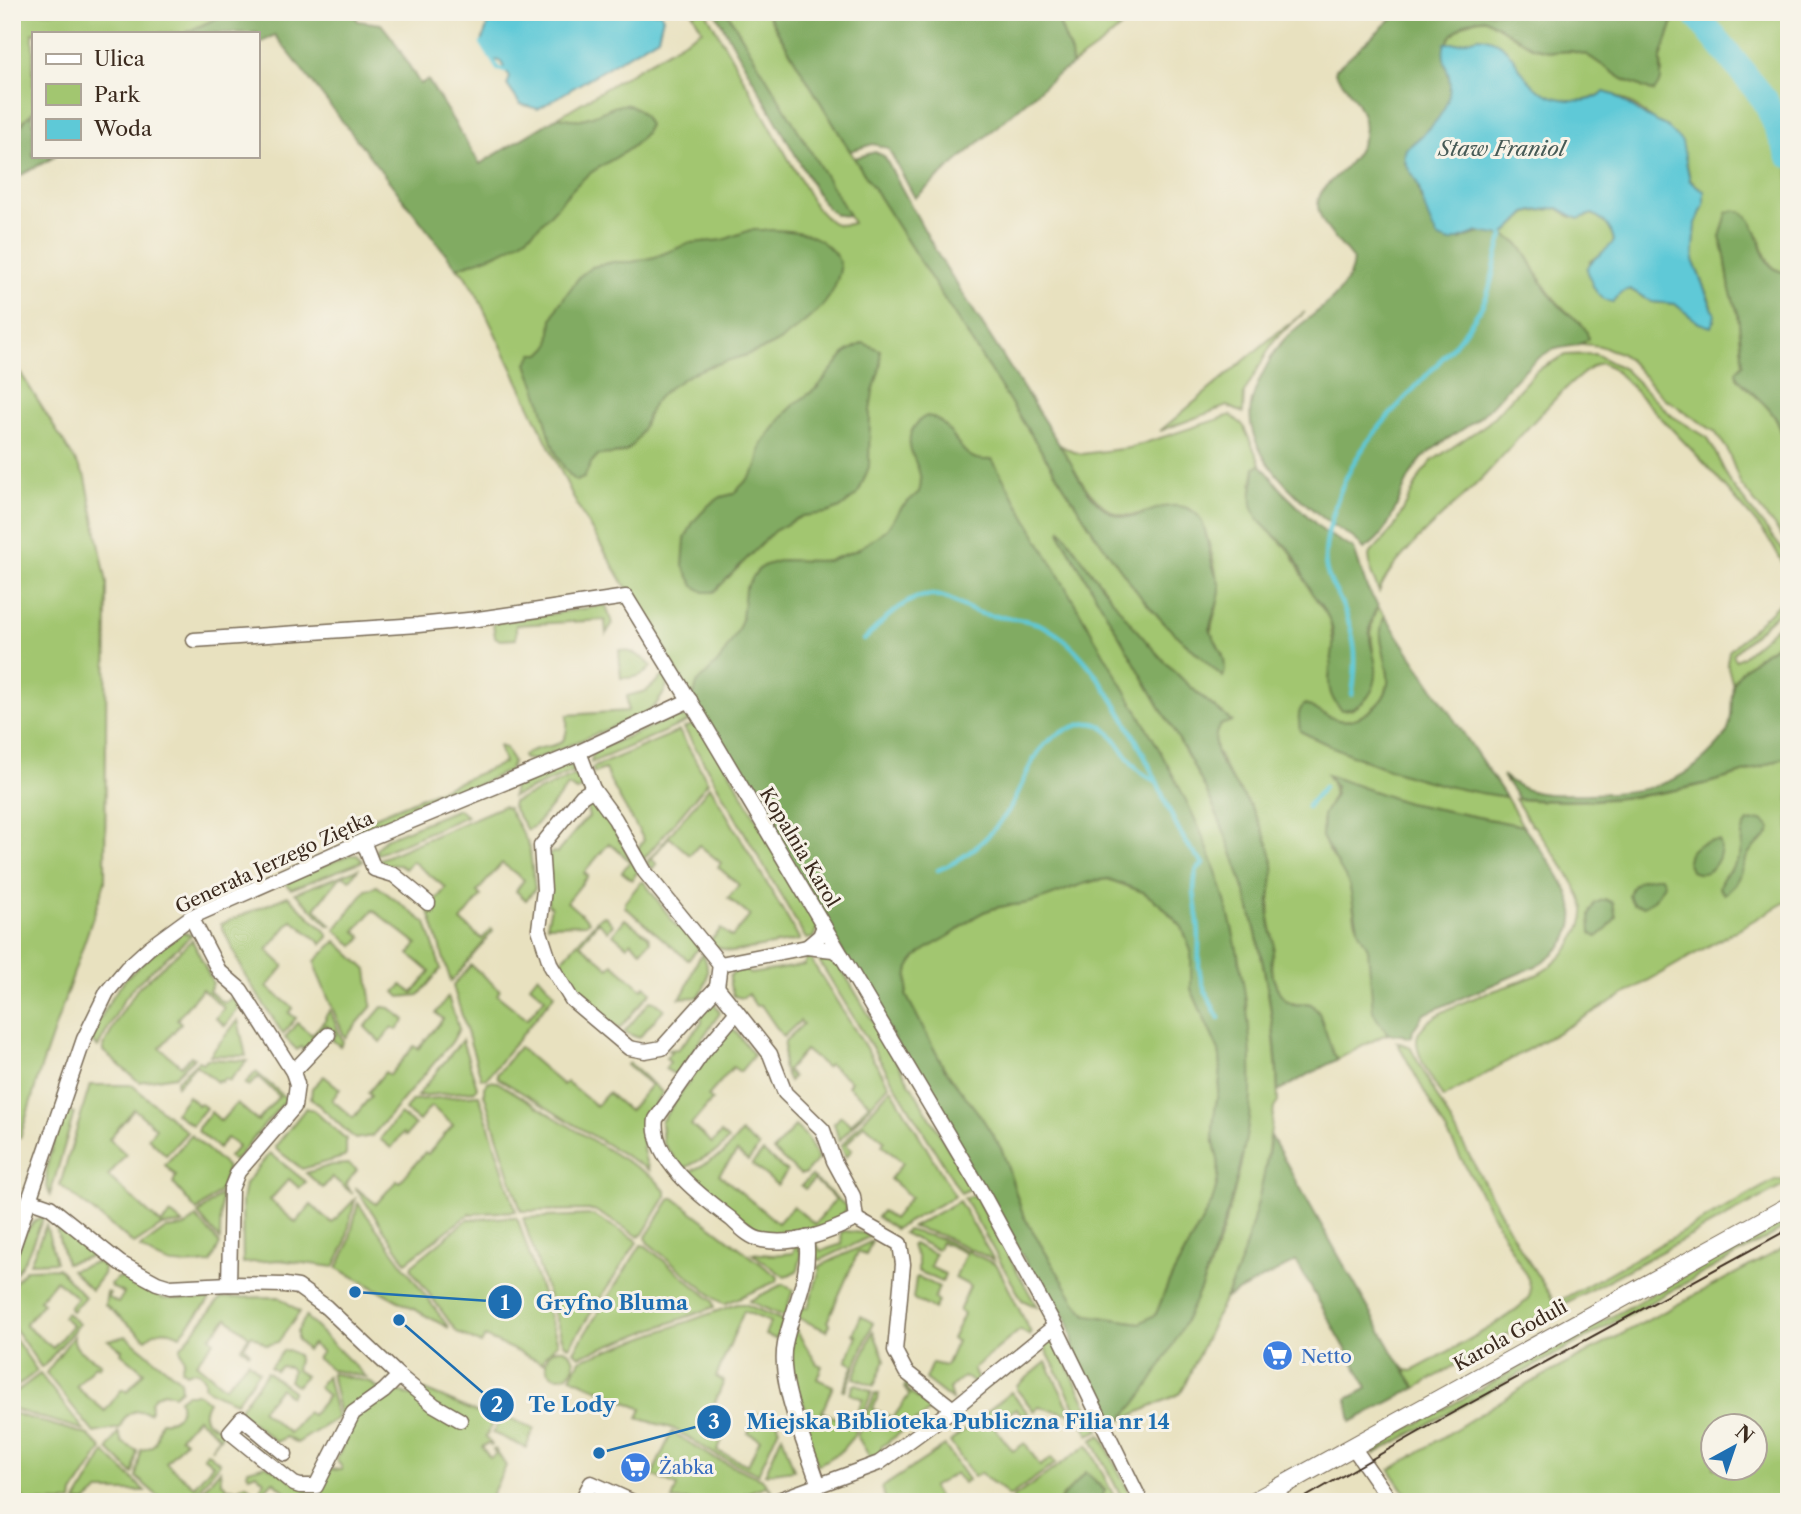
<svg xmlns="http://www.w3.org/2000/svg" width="1801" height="1514" viewBox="0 0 1801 1514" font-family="'Libre Caslon Text',serif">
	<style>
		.green { fill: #a2c670; stroke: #6e7847; stroke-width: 2; fill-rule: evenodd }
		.forest { fill: #81ab62; stroke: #5e6a40; stroke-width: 2; fill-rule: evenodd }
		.water { fill: #5ec9d7; stroke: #4c7a7a; stroke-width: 2 }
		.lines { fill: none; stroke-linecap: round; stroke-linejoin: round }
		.stream { stroke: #5ec9d7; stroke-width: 4.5 }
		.river { stroke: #5ec9d7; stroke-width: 26 }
		.minor-casing { stroke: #786a56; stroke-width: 17 }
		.major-casing { stroke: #786a56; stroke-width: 20 }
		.minor { stroke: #fff; stroke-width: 14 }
		.major { stroke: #fff; stroke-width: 18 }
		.tram { stroke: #3b2a1e; stroke-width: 2 }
		.labels { text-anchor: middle; stroke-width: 6; stroke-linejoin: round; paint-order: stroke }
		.street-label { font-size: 19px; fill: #3b2a1e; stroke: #f7f3e8 }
		.shop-label { font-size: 19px; fill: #366cbe; stroke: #f7f3e8; text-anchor: start }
		.water-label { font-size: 21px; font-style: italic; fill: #465a56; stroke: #f7f3e8 }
		.leader { fill: none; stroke: #1f6fb2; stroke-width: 2.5 }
		.callout-dot { fill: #1f6fb2; stroke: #f7f3e8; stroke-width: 2.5 }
		.mark-label { font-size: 21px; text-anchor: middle; font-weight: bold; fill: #fff }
		.callout-label { font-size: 21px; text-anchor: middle; font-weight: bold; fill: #1f6fb2; stroke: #f7f3e8; stroke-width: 6; stroke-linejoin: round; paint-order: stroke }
	</style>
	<rect width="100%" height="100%" fill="#f7f3e8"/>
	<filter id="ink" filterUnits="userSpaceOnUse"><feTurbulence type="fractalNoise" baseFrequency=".0143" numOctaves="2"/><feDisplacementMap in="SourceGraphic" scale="14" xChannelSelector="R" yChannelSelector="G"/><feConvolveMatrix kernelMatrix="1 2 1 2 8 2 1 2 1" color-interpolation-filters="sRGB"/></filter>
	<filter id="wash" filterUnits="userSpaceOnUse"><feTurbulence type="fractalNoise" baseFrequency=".00686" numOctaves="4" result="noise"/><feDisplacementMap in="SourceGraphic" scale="28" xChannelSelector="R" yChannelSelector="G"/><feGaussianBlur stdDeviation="1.57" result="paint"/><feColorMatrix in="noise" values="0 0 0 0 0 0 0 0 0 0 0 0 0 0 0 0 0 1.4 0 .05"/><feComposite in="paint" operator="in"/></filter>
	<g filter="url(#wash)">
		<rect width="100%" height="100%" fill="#e8e1bf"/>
		<g class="green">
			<polygon points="12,12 230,12 185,33 33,33 33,112 24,120 12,141"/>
			<path d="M 692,12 L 706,12 L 815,206 C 827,220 834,229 853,223 L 727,12 L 766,12 L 850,151 L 1094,533 L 1141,597 L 1167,626 L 1222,676 L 1223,655 C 1203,628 1214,627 1218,601 C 1221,585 1208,533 1199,519 C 1180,487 1140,525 1115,513 C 1086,498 1075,469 1058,444 L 1071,451 L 1082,454 L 1129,448 L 1231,415 L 1243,425 L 1261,465 L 1255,467 L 1252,485 L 1267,529 L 1290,551 L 1310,590 L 1330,620 L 1334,651 L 1329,678 L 1351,710 C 1400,680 1356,645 1378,606 L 1385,616 C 1368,651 1415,685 1363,715 C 1344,726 1329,719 1312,708 L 1300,730 C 1370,767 1428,785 1506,797 L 1523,826 L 1407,803 L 1328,776 C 1344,800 1320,803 1322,830 C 1323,850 1341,864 1348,882 C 1353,893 1353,907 1355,919 C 1358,930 1365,938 1368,948 C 1379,982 1361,1003 1388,1034 L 1382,1036 L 1338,1059 L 1333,1053 L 1319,1013 L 1311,1004 L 1304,1003 L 1298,1005 L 1286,1000 L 1279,992 L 1274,980 L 1271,967 L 1274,943 L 1269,917 L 1273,861 L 1253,810 L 1228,774 L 1214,746 L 1215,732 L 1220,725 L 1231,721 L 1177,676 L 1145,643 L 1060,530 L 1062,538 C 1093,590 1123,642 1153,695 C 1176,735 1200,774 1218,816 C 1255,903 1276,1007 1278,1102 L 1274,1108 L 1262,1191 L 1241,1263 L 1181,1393 L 1122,1420 C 1190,1332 1237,1223 1249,1111 C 1256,1049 1244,983 1228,923 C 1220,891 1212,858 1198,827 C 1182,790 1161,755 1141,720 C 1108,660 1073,601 1038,541 L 693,699 L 578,507 L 477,295 L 463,273 L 457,268 L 480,164 L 702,30 Z"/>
			<polygon points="1055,12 1138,12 1103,43 1072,65 1071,54"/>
			<path d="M 1676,12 L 1690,12 L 1749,82 L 1763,103 L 1789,165 L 1789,267 L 1784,272 C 1767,269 1764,251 1759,237 L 1720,237 L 1725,255 L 1730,290 L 1738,313 L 1743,364 L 1737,377 C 1747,390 1762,399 1771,412 C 1794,442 1789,507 1789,545 L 1741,485 L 1727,449 L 1715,432 L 1663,397 L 1630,361 L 1620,353 L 1600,346 L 1582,344 L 1584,343 L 1580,323 C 1565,311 1552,299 1542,282 C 1531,265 1524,242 1503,236 L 1527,213 L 1558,208 L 1571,217 L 1585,217 L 1592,214 C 1604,219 1612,229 1614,241 L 1610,248 L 1590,261 C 1589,284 1594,290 1613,302 L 1621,292 L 1629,289 L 1652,302 L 1675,304 L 1699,323 L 1714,321 L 1712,306 L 1693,260 L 1696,223 L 1704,191 L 1691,181 C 1688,175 1689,166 1685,161 C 1667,131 1638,100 1604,92 C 1582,108 1546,101 1528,81 C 1522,74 1518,64 1512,58 C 1502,50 1489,44 1479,37 L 1457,43 L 1445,43 C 1455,29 1468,18 1486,19 L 1532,47 L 1553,52 L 1571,51 L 1587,55 L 1623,79 L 1649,89 L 1662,73 L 1661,58 Z"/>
			<polygon points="1709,12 1789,12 1789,128 1776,97"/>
			<polygon points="1305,312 1275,339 1244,393 1243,413 1227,406 1160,431 1277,333"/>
			<path d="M 1595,354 L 1624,369 L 1672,416 L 1708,438 L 1731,484 L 1789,558 L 1789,574 L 1771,542 L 1751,517 L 1706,465 L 1625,380 L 1611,367 L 1601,363 C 1576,369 1507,452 1486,474 C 1461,501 1430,524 1406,552 C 1395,564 1384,577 1379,592 L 1371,573 L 1369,555 L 1394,528 L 1422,473 L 1432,461 L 1488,423 L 1537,370 L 1566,355 Z"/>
			<polygon points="12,359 86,478 107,583 105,882 40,1071 20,1138 12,1139"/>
			<path d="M 1789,594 L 1789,602 L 1733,654 L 1736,660 L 1743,656 L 1789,616 L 1789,639 C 1769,647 1740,666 1733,686 L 1727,663 L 1729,651 Z"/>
			<polygon points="606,605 612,624 606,634 605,620 516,625 516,639 500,640 495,637 493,623"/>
			<path d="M 619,650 C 630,650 645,658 651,666 C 645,677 632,678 621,678 Z"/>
			<path d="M 664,676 L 668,678 C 668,690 658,704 648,712 L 534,760 L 524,759 L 523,755 C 547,738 570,759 567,715 L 628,711 L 627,696 L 646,691 Z"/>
			<polygon points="676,716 694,719 591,763 592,756 596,750"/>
			<polygon points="694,724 703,725 818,927 813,938 806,939 684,728"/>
			<path d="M 679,731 L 708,782 L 643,860 L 637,850 L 644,840 C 631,816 615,794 605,769 L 594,773 L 592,768 Z"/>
			<polygon points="499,746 506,748 513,763 508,771 449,798 350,837 346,825 352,812 358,824 504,763"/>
			<path d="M 1789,756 L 1789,900 L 1443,1098 C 1434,1082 1416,1058 1417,1039 C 1420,1009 1508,988 1532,977 C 1550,969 1565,955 1575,938 C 1580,930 1585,918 1584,908 C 1580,886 1548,846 1534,826 L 1532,826 L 1515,799 C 1608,807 1703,792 1789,756 Z"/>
			<polygon points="566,764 577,770 512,797 514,786"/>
			<polygon points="580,773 584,783 581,789 577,791 568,786 536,825 527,830 512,806 513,802"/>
			<polygon points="710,786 800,940 732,952 711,945 708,943 721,929 732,937 750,916 728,898 739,885 718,867 721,863 699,845 690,855 669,837 651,859 657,864 652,869 647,862"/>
			<polygon points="591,800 601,808 638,871 632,880 622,872 630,861 609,843 584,873 588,876 567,902 589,921 586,924 547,925 551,907 548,904 547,857 553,852 557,853 581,824 589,817 585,801"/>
			<polygon points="503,806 508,808 529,845 535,889 526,900 516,891 524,880 502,863 477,892 481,896 461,921 482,939 491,929 493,931 451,982 428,909 446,888 412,861 405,869 399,865 386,865 378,860"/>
			<polygon points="458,809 467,816 376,855 377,848 385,839"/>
			<polygon points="349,855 357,855 363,861 291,889 284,882"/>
			<polygon points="358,869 350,880 342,875 315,908 331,925 328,925 295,893"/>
			<path d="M 1108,879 L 1143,892 L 1161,905 L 1182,927 L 1191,951 L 1191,989 L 1219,1051 C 1225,1079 1213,1104 1213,1132 C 1213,1142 1216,1150 1218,1159 C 1220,1173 1217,1188 1212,1202 L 1168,1284 L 1156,1314 L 1140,1323 L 1087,1315 L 1076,1303 L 1023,1215 L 1002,1150 L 982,1118 L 944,1068 L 906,995 C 909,986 906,976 909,968 C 918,948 939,944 955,932 C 967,923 977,913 992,909 C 1006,904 1021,906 1035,901 C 1060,894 1081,881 1108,879 Z"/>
			<polygon points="641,882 644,882 678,928 684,928 699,948 688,960 625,907 625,902"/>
			<polygon points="377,886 426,923 441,969 419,995 400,997 395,992 402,985 413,993 430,972 409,954 417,944 373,910 355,931 362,937 354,946 335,930 366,890"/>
			<polygon points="288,896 328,934 328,937 322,944 292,920 267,950 284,966 267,987 293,1008 289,1013 296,1018 283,1034 245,975 221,924"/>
			<polygon points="605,916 613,925 608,931 598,922 580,944 609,968 613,964 642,989 645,986 651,992 619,1029 570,985 561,961 600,917"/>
			<polygon points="625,919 648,936 650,941 641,951 631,942 627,946 613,934"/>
			<polygon points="179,931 192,935 135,985 123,1001 98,1047 89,1039 112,997 127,977"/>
			<polygon points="192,940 213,983 209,991 224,1003 233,997 239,1007 225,1026 216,1018 224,1008 202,989 177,1019 181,1023 160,1048 181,1066 191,1056 194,1058 175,1076 139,1082 103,1051 103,1048 118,1018 138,988"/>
			<polygon points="336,941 367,970 372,1006 345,1038 317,972 315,961"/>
			<path d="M 703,953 C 710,969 709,983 698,997 L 680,998 C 693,982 689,969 703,953 Z"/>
			<polygon points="815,954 835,958 972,1188 961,1193"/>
			<polygon points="808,955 889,1085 839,1141 834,1123 841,1116 851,1125 869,1103 848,1086 851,1081 829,1064 826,1067 805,1050 787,1071 793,1077 789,1081 783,1068 785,1041 803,1024 800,1021 783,1037 761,1005 756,1006 748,994 742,998 734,996 730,985 730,976 735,970 743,968 750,974 804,965"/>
			<polygon points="471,965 500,990 497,995 527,1019 545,998 530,985 538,975 555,994 486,1079 481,1078 453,986"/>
			<polygon points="448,997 459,1029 452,1042 372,1136 355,1139 311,1098 312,1088 324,1076 340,1089 332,1100 353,1118 371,1096 368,1093 385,1072 390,1075 414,1046 418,1049 443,1019 436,1013"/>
			<polygon points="650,1001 655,1002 664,1009 639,1038 624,1032"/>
			<polygon points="713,1001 720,1013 676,1075 665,1069 670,1062 666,1058 671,1052 668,1050 678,1049 702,1023 701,1012"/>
			<polygon points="382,1007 390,1008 405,1020 397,1030 392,1027 380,1042 365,1027"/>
			<polygon points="330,1010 343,1042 340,1046 332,1040 336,1034 326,1025 304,1050 301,1047 297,1050 285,1038 297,1023 312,1035 326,1019 325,1017"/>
			<polygon points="238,1020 246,1056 210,1055"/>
			<polygon points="732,1027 754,1055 740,1072 733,1067 708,1096 712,1100 691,1125 712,1143 721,1133 728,1140 719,1150 683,1169 663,1143 661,1122 725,1030"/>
			<polygon points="462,1040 477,1087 475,1091 417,1096"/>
			<path d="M 1397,1042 L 1410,1047 L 1517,1243 L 1557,1306 L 1416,1388 L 1401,1365 L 1406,1370 L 1412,1371 C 1432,1360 1526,1312 1530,1294 C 1533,1281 1520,1266 1514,1254 Z"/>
			<path d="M 519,1047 L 563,1085 L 567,1082 L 596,1106 L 608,1093 L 629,1111 L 651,1085 L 627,1065 L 629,1063 L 663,1093 C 643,1119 636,1139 649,1170 L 498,1078 L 497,1074 Z"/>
			<polygon points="207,1059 247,1061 229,1081 225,1078 221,1082 218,1080 217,1082 196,1065 177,1086 176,1081 198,1061 203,1063"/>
			<polygon points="256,1072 286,1098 285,1101 234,1161 232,1160 229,1157 238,1146 227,1138 218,1148 198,1131 198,1128 211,1112 221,1121 237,1103 258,1121 279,1096 258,1077 249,1086 245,1084"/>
			<polygon points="489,1081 497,1082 654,1178 666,1192 666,1196 643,1234 638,1236 594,1210 521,1211 484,1094 484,1087"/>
			<polygon points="90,1085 132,1085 187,1132 166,1155 148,1138 156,1128 134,1109 109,1139 126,1154 108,1176 161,1224 171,1214 183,1224 162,1226 134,1244 60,1185"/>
			<polygon points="891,1088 955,1196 895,1229 877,1217 882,1211 893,1219 911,1197 890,1179 903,1163 882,1145 885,1141 864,1124 846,1145 852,1150 846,1157 841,1146"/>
			<polygon points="479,1095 516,1211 469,1214 406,1262 355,1187 376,1204 397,1180 400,1182 425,1152 428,1154 453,1125 431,1106 419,1121 405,1110 412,1100"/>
			<polygon points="188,1096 198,1105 200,1103 206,1108 192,1125 175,1113"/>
			<polygon points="306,1108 313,1110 346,1139 346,1155 344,1157 302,1169 276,1149 275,1147"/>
			<path d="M 68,1113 L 74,1113 L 50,1195 C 39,1171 56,1139 64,1115 Z"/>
			<polygon points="400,1114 415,1125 406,1136 403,1133 391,1148 381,1140 381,1138"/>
			<polygon points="795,1126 807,1137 818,1159 805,1174 800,1174 773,1151"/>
			<polygon points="741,1133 759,1147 748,1161 737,1152 719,1174 778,1223 793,1206 815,1224 836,1199 814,1180 805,1189 801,1186 811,1176 847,1207 842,1219 817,1232 771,1236 753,1230 686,1174 723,1154"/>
			<polygon points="191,1135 226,1166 227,1169 221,1190 197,1211 173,1183 176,1176 165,1165"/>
			<polygon points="763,1152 787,1172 777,1185 752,1164"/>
			<polygon points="270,1153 306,1182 299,1188 289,1179 270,1200 296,1223 311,1205 332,1223 355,1199 345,1245 334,1267 279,1260 243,1263 242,1201 245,1184"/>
			<polygon points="349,1164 357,1170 346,1184 353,1194 332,1177 323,1188 306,1173 332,1165"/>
			<polygon points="1775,1180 1789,1181 1789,1183 1564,1304 1561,1300"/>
			<polygon points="221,1194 220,1240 198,1214"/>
			<polygon points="975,1195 1037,1307 1022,1300 964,1198"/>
			<polygon points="671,1198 674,1198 778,1277 777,1281 725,1304 716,1299 647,1242 646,1237"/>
			<polygon points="959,1201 994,1260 940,1235 912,1227"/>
			<polygon points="358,1203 449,1328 337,1268 348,1246"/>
			<polygon points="593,1215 635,1239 637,1242 569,1347 564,1344 523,1218"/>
			<path d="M 44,1216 L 26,1258 L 12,1279 C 12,1261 25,1221 44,1216 Z"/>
			<polygon points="53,1217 98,1255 66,1263"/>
			<path d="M 196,1217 L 220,1244 L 211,1263 C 174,1265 172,1269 140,1248 L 166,1229 L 185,1227 Z"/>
			<polygon points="515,1217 518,1220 558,1343 544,1357 543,1363 485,1337 481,1344 457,1332 411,1269 412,1265 468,1219"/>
			<polygon points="1789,1219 1789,1226 1374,1454 1377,1446"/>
			<polygon points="46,1225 56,1262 30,1263"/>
			<polygon points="907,1230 942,1239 997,1265 1031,1333 1030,1336 1020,1330 973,1369 978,1380 974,1383 964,1376 949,1389 952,1400 925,1379 932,1363 946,1366 957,1341 952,1339 964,1314 959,1311 970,1286 955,1278 966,1253 941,1242 937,1250 903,1233"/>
			<polygon points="845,1231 870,1234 869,1237 821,1260 813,1258 815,1243 821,1251 842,1244 841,1232"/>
			<polygon points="872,1241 866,1255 858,1252 827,1322 830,1324 827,1331 798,1318 801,1308 808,1307 820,1269 818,1267"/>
			<polygon points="796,1243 799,1245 801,1257 798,1270 785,1277 752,1253 772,1255 793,1253"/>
			<polygon points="913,1244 935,1254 930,1267 945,1274 942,1282 918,1271 918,1258 911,1246"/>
			<polygon points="641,1245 646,1246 713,1301 714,1307 579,1356 574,1351"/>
			<path d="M 1789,1245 L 1789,1502 L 1412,1502 L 1390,1470 L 1528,1384 ZM 1714,1426 L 1756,1426 L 1756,1468 L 1714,1468 Z"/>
			<polygon points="96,1262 104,1266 103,1274 91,1290 71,1270"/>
			<polygon points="58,1268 85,1297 72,1311 69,1308 77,1298 56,1280 39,1300 43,1303 25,1325 53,1348 72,1325 63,1317 66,1313 79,1324 44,1366 41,1367 12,1325 12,1286 26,1269"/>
			<polygon points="918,1277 939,1287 934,1299 938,1302 934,1309 913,1299 916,1278"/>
			<path d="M 118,1278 L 122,1278 L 164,1299 L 209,1299 L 209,1301 L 180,1335 C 167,1328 157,1329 146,1339 L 105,1305 L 107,1292 L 110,1293 L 108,1297 L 118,1303 L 124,1293 L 111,1287 L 110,1284 Z"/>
			<polygon points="783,1284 793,1290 784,1317 749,1301"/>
			<path d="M 279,1297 L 300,1312 L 278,1342 L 267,1345 L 252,1335 L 244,1346 L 250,1352 L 249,1353 L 241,1347 L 249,1336 L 227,1318 L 210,1337 L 214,1341 L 196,1363 L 225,1387 L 248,1361 L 259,1371 L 236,1402 C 222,1395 217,1397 204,1386 C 206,1375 197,1368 186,1373 L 181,1369 L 184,1359 L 180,1348 L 221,1298 Z"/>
			<polygon points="737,1304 745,1304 784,1321 776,1339 765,1335 770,1322 744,1311 716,1377 724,1381 709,1416 729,1425 717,1451 748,1465 760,1439 748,1433 756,1414 778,1423 779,1428 758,1474 716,1455 674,1429 638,1418 642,1409 571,1377 580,1360"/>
			<polygon points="861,1316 873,1323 845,1391 843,1390 854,1365 846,1361 857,1336 853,1334"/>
			<polygon points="306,1317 366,1377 332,1370 317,1358 322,1352 312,1344 307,1350 297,1340 297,1331"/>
			<polygon points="795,1328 817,1364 822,1366 817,1379 833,1386 822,1412 852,1425 863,1399 850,1394 854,1385 857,1384 872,1392 853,1437 841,1451 818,1465 805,1430 810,1423 799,1391 791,1387 789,1348"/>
			<polygon points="873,1331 885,1360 874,1386 854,1378"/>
			<polygon points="12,1334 37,1371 12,1390"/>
			<path d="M 74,1335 C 72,1353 89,1354 101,1364 L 98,1367 L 95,1365 L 76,1387 L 105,1411 L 122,1389 L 127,1392 L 144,1372 L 121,1353 L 122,1350 L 108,1340 L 126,1336 L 180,1380 L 181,1389 L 174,1395 L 164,1392 C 154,1395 149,1400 151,1410 L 149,1413 C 134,1408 124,1413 120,1428 L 94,1433 L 46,1373 Z"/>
			<polygon points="1048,1342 1056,1342 1099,1430 1089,1435 1043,1344"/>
			<circle cx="560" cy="1363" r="14"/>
			<polygon points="288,1350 297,1355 298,1360 296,1370 305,1376 297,1386 289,1381 292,1371 289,1367 281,1366 276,1371 270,1367 283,1351"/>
			<polygon points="1046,1362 1072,1414 1039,1407 1034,1411 1017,1390 1017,1386"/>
			<polygon points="267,1372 293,1391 290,1396 280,1388 261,1410 289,1433 307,1412 312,1415 328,1396 318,1387 327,1376 337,1418 297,1443 286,1437 276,1442 238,1411"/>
			<polygon points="331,1373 370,1382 379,1390 340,1416"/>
			<polygon points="40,1374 84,1430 12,1409 12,1395"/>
			<polygon points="908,1380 912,1381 906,1389 920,1400 926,1393 941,1407 941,1410 933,1409 881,1447 881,1454 871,1459 857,1436 875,1394 879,1394 873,1409 893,1418 909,1395 904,1388"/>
			<polygon points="425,1390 494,1420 486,1437 492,1445 491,1446 488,1443 482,1447 490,1458 496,1454 493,1450 495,1449 506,1466 488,1502 312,1502 314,1496 311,1489 329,1469 342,1470 342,1467 336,1460 357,1415 390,1392 404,1393 417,1398"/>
			<path d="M 1011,1392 L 1028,1413 L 1023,1417 L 1016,1409 L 992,1424 L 1013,1451 L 1025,1443 L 1040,1466 L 1051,1458 L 1056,1463 L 1011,1495 L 1007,1495 C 1001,1484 988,1483 981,1473 L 974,1477 L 950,1442 Z"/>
			<path d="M 186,1394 L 199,1394 L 208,1401 C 197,1419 209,1425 225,1431 L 211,1449 L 219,1436 L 197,1418 L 180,1437 L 185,1441 L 166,1463 L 194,1486 L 213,1464 L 203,1456 L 207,1452 L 220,1463 L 188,1502 L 165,1502 L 136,1477 L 141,1450 C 163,1446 154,1434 161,1421 C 175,1423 184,1413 179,1399 Z"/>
			<polygon points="12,1413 88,1435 102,1449 73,1494 72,1502 26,1502 12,1481"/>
			<polygon points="502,1415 534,1429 526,1448 493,1433"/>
			<polygon points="118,1432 122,1442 137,1451 133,1474 108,1449"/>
			<polygon points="672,1432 714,1458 762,1479 775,1494 766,1486 721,1502 672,1500 677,1486 652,1475"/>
			<polygon points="782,1435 794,1470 765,1474"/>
			<polygon points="1101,1435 1134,1502 1124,1502 1092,1440"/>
			<polygon points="1088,1445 1117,1502 1099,1502 1105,1490 1086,1472 1058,1502 1012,1502 1014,1497"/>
			<polygon points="945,1446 968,1480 963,1483 956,1473 932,1487 941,1502 887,1502 881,1488"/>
			<polygon points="105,1452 145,1491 99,1491 86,1502 76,1502"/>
			<polygon points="266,1465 307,1489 310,1494 307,1502 292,1502 294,1499 273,1481 263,1492 260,1489 264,1481 256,1473 249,1476 247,1473 248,1470"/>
			<polygon points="220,1470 221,1481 227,1488 237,1489 246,1484 259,1496 256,1500 246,1492 237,1502 192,1502"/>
		</g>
		<g class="forest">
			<path d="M 230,12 L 353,12 L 358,21 L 381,24 L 393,39 L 420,84 L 428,80 L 480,164 L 558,117 C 566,118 573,120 581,119 C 610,114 629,86 649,125 C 637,153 604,160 583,179 C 560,199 544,228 517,243 C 499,255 478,260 457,268 L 275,35 L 257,45 L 257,33 L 185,33 Z"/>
			<path d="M 715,12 L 727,12 L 849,215 C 831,218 828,208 818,195 Z"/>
			<polygon points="766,12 1055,12 1071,54 1072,65 1053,78 915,198 888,148 873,144 850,151"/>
			<path d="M 1399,12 L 1676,12 L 1661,58 L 1661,81 L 1654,92 L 1623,79 L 1587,55 L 1571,51 L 1553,52 L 1532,47 L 1486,19 C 1475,18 1465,22 1457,30 C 1429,56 1457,71 1449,100 C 1443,119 1421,136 1406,149 L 1405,163 L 1417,182 L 1421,199 L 1460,240 C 1476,233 1491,229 1508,237 C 1526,246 1531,265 1541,281 C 1546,290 1554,300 1561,307 C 1571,318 1588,323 1588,339 C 1578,349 1560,345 1548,352 C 1521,367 1504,395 1482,415 C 1463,432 1438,441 1421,460 C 1397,487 1397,531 1364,549 C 1355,536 1343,533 1331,524 C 1295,497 1235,445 1254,394 C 1259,379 1272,354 1282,342 C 1305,315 1350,299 1353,260 C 1341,243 1320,227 1318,206 C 1317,198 1321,192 1326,186 C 1333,178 1342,172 1349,163 C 1380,128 1360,104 1335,73 L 1336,69 Z"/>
			<polygon points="1697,12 1709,12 1776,97 1789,128 1789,145 1766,93"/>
			<path d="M 33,112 L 33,156 L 56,156 L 12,180 C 12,151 9,133 33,112 Z"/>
			<path d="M 875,152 L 884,156 L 938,255 L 1071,463 C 1081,484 1101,516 1127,517 C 1139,518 1152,509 1163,507 C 1211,499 1204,539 1213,567 C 1215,574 1219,580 1220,587 C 1221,602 1211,615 1210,629 C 1216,645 1230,660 1223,677 L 1167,626 L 1141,597 L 1094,533 L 854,158 Z"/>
			<path d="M 1734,210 C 1767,215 1752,268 1784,272 L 1789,267 L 1789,470 C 1785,455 1785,440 1780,427 C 1772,406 1751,394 1737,377 L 1736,371 L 1743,364 L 1738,313 L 1730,290 L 1725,255 L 1720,237 L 1727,213 Z"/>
			<path d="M 750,230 C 782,230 815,226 837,257 C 843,266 839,274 836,283 C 831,298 820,310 807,320 C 796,329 785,339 772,345 C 742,360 707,362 678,382 C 670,387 660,394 654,403 C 645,417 641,444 624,452 C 616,455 606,454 598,455 L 591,463 L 584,478 L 576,481 C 549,458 548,420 537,390 C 534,381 529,372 527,363 L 533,354 L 541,354 L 550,345 L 552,319 L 558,306 L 580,276 L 592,267 L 613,262 L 632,262 L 655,257 L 690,243 L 723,240 Z"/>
			<polygon points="863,343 880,350 881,365 873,392 870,411 869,467 858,494 840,508 827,513 802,516 774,531 714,592 704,592 694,586 683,566 685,539 693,522 709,505 721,497 733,494 751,476 757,466 762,444 784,415 796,403 817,388 846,352"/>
			<path d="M 927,416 C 957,421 956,467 992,459 C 1030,524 1067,589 1104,654 C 1137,711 1172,768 1199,828 C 1234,907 1257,1023 1250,1110 C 1244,1169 1224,1225 1204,1280 C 1190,1315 1143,1411 1110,1426 L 1073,1351 C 1074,1329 1063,1307 1046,1296 L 693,699 L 697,683 L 720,660 L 737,632 L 742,619 L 745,589 L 757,571 L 763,566 L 782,560 L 827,561 L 857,550 L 887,529 L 902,507 L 919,492 C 928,468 899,450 914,427 C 918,421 921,418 927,416 ZM 1108,879 L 1143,892 L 1161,905 L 1182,927 L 1191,951 L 1191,989 L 1219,1051 C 1225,1079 1213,1104 1213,1132 C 1213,1142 1216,1150 1218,1159 C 1220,1173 1217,1188 1212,1202 L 1168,1284 L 1156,1314 L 1140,1323 L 1087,1315 L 1076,1303 L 1023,1215 L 1002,1150 L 982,1118 L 944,1068 L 906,995 C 909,986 906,976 909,968 C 919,948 939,944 955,932 C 967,923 977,913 992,909 C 1006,904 1021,906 1035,901 C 1060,894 1081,881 1108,879 Z"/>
			<path d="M 1261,465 L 1286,495 L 1324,532 L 1354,549 L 1367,588 L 1378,606 C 1371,616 1369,627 1370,639 C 1371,648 1375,657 1376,667 C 1378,689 1365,709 1342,710 C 1313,685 1344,651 1329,619 C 1325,609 1317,601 1311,592 C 1304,579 1300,565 1292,553 C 1280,536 1256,527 1252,504 C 1250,491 1255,479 1255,467 Z"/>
			<path d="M 1061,529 C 1111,601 1161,669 1232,721 L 1220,725 C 1202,753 1238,785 1252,809 C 1261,824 1271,847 1273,864 C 1275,882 1267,899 1269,917 C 1269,926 1273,935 1274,943 C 1274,951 1271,958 1271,965 C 1271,981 1284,1011 1304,1003 L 1311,1004 L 1319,1013 L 1333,1053 L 1338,1059 L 1278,1091 C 1276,1003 1253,898 1218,817 C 1200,774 1176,735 1153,695 C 1123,642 1093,590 1062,538 Z"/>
			<path d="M 1385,616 L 1506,797 C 1432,787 1366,765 1300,731 C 1299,720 1296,711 1305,704 C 1331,716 1341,731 1370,711 C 1411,681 1368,648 1385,616 Z"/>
			<path d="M 1789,639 L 1789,756 C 1703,792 1611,805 1519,799 L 1502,775 C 1531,799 1553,794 1588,794 C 1632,793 1673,789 1706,757 C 1713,750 1722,742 1727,733 C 1734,717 1730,702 1733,686 C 1736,669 1774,645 1789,639 Z"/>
			<path d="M 1327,775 L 1407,803 L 1523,826 C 1557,874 1610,923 1536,966 L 1424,1014 L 1413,1030 L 1412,1036 L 1408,1038 L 1402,1035 L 1388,1034 L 1377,1019 L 1373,1011 L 1368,948 L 1359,932 L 1349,884 L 1322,837 L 1323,815 L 1335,794 L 1335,786 Z"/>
			<path d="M 1762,820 L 1771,828 C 1768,840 1759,841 1752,849 C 1740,863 1742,885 1724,894 L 1719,888 C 1721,874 1736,868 1740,855 C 1744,842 1738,834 1748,822 Z"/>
			<path d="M 1713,841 L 1719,841 L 1721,846 C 1720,863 1709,879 1691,871 L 1687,860 C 1689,847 1701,843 1713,841 Z"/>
			<path d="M 1656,877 L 1661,877 L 1664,884 L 1655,899 L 1644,906 L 1633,904 L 1629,896 C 1631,881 1643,878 1656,877 Z"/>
			<polygon points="1605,899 1613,903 1616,917 1607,929 1597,937 1591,933 1590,915 1595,903"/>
			<path d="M 1271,1136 L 1397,1359 L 1416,1388 L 1351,1422 L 1347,1399 L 1368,1388 L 1296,1261 L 1226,1298 C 1249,1246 1262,1192 1271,1136 Z"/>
			<polygon points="1086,1472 1105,1491 1099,1502 1058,1502"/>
		</g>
		<g class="water">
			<polygon points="501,12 660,12 663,17 658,37 538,109 520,104 507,85 510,77 500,61 493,60 482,42 489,20"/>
			<path d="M 1479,37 C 1524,40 1511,93 1568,100 C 1583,101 1591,102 1604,92 L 1614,95 L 1647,117 L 1666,126 L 1682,142 L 1690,181 L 1704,191 L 1704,205 L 1696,223 L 1693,260 L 1715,315 L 1711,327 L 1699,323 L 1675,304 L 1652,302 L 1630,289 L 1621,292 L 1613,302 C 1596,300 1591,283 1587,269 C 1592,256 1606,253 1614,241 C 1612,229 1604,219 1592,214 L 1578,219 L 1558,208 L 1534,211 L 1526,213 L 1503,236 L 1478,232 L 1450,242 L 1438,238 C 1427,220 1424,204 1418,185 C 1413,172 1400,163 1406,149 C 1430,130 1455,108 1449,76 C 1446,64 1441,55 1445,43 L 1457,43 Z"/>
		</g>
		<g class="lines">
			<g class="stream">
				<polyline points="482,43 498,69 506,70"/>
				<path d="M 864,640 C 883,621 909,590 939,596 C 954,599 968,611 983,614 C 1003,619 1022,617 1041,625 C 1090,646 1135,735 1157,782 C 1170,812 1180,841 1204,864 L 1197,869 C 1191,888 1196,903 1198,923 C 1200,938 1198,952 1199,967 C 1201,986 1210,1002 1219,1018"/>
				<path d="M 1352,695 C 1358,658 1356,636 1341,602 C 1336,591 1328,580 1326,568 C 1323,550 1329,528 1334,511 C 1355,427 1435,381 1479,311 C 1494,288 1493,261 1503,236"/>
				<polyline points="1307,807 1324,787"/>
				<path d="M 938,870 C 964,860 988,839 1004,817 C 1030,782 1025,745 1073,727 C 1081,724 1090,721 1099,725 C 1116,734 1124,756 1137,769 C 1142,774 1149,777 1155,781"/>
			</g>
			<polyline class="river" points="1694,12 1765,100 1789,155"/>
		</g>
	</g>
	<g filter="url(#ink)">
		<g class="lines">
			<defs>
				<g id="minor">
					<polyline points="194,640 418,625 478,619 626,597 701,719 980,1189 1055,1326 1141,1502"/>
					<polyline points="579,752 593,789 615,819 645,872 720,964"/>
					<polyline points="593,789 582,796 541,846 544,890 539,929 551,966 572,1000 629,1048 645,1051 662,1048 717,987 720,964 807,947"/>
					<polyline points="363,841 374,869 394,875 428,903"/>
					<polyline points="191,917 219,971 241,990 293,1072 297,1084 294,1107 238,1172 231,1189 229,1284"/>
					<polyline points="824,926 820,936 807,947 833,950 842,956"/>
					<path d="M 717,987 L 737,1012 L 703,1052 L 656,1119 C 650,1159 703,1198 731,1219 C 740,1227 750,1238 762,1240 C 795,1246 828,1233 856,1219"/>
					<polyline points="737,1012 770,1054 785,1093 823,1130 834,1161 853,1196 856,1219"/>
					<polyline points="293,1072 328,1035"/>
					<polyline points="30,1200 50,1207 120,1263 157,1283 170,1287 229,1284 285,1285 298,1287 326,1307 399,1376 434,1405 460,1420"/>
					<polyline points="856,1219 900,1244 903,1264 895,1351 906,1372 953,1409"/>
					<path d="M 806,1238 C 812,1276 792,1308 785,1344 C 777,1383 807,1447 819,1486"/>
					<polyline points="12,1250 84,1039 107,992 127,968 150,947 191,917 363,841 579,752 690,700"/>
					<polyline points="1353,1447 1391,1502"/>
					<polyline points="285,1454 242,1418 230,1432 294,1484 300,1486 316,1486 353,1413 384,1391 399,1376"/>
					<polyline points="581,1502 591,1483 633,1502"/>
					<polyline points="773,1502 879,1463 953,1409 1055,1326"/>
				</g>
				<polyline id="major" points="1253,1502 1789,1206"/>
			</defs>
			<use href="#minor" class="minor-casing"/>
			<use href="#major" class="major-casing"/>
			<use href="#minor" class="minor"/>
			<use href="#major" class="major"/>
			<polyline class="tram" points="1297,1502 1445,1417 1789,1229"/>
		</g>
	</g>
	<defs>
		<symbol id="supermarket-disc" viewBox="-11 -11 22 22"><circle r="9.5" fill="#3f7fe0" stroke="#f7f3e8"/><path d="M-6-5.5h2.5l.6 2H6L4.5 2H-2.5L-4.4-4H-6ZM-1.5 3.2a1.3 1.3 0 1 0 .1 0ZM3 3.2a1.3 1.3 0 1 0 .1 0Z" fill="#fff"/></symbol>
	</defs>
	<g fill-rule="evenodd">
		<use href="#supermarket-disc" x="1260" y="1338" width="35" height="35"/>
		<use href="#supermarket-disc" x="618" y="1450" width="35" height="35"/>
	</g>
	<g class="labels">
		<g class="street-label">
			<text transform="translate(800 847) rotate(59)" y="7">Kopalnia Karol</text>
			<text transform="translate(274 862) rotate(-25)" y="7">Generała Jerzego Ziętka</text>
			<text transform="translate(1510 1335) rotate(-29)" y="7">Karola Goduli</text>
		</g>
		<g class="shop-label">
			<text x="1301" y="1363">Netto</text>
			<text x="659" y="1474">Żabka</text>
		</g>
		<g class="water-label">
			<text x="1502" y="156">Staw Franiol</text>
		</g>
	</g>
	<path class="leader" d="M355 1292L505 1302M399 1320L497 1405M599 1453L714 1422"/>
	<g class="callout-dot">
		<circle cx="355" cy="1292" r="7"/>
		<circle cx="399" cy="1320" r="7"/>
		<circle cx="599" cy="1453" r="7"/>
		<circle cx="505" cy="1302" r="18"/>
		<circle cx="497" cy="1405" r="18"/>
		<circle cx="714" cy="1422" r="18"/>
	</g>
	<g class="mark-label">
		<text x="505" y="1310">1</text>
		<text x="497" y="1412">2</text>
		<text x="714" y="1429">3</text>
	</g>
	<g class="callout-label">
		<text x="612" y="1310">Gryfno Bluma</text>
		<text x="572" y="1412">Te Lody</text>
		<text x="958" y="1429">Miejska Biblioteka Publiczna Filia nr 14</text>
	</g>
	<rect width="1801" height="1514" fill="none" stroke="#f7f3e8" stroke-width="42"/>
	<rect x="32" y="32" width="228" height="126" fill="#f7f3e8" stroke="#aca397" stroke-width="2"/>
	<rect x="46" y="54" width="35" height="10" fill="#ffffff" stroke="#aca397" stroke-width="2"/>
	<text x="94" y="66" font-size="21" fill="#3b2a1e">Ulica</text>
	<rect x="46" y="84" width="35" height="21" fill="#a2c670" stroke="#aca397" stroke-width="2"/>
	<text x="94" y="102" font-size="21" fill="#3b2a1e">Park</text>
	<rect x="46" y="119" width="35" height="21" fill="#5ec9d7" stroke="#aca397" stroke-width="2"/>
	<text x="94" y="136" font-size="21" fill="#3b2a1e">Woda</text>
	<g transform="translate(1734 1447) rotate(40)"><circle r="33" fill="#f7f3e8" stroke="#aca397" stroke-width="2"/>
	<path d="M0-5L12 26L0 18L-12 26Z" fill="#1f6fb2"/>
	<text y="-10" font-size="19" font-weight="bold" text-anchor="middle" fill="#3b2a1e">N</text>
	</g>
</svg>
